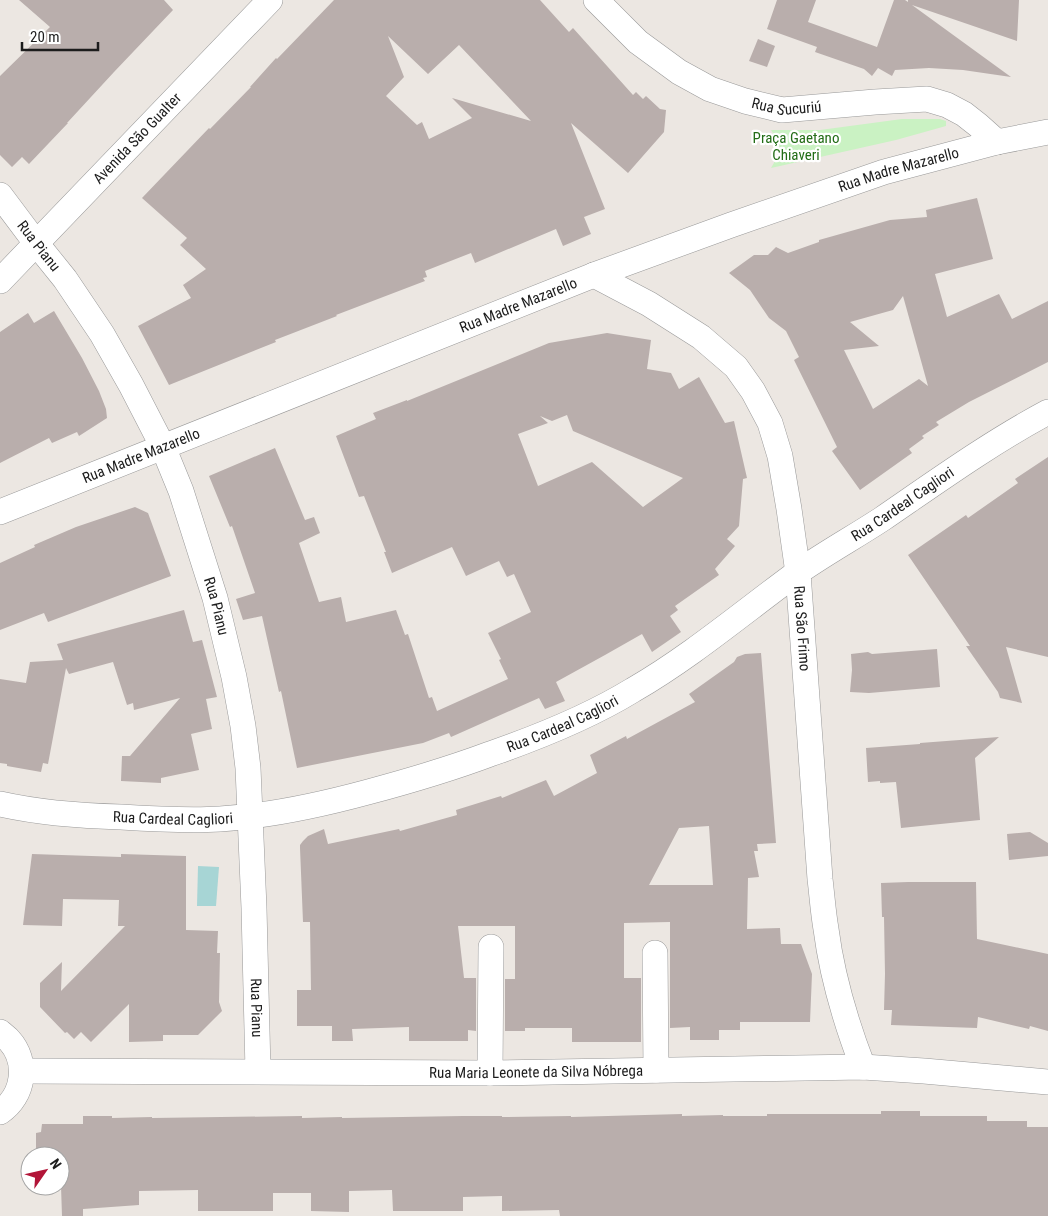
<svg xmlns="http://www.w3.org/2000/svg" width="1048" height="1216" viewBox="0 0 1048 1216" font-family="'Roboto Condensed',sans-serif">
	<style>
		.park { fill: #caf2c3 }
		.water { fill: #a7d5d5 }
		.building { fill: #b9aeac; fill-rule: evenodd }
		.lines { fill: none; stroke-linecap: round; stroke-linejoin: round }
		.minor-casing { stroke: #999; stroke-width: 26 }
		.minor { stroke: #fff; stroke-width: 25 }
		.labels { text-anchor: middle; stroke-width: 4.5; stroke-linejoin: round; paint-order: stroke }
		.street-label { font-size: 15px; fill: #1c1c1c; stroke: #fff }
		.park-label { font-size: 15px; fill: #236d17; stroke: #fff }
	</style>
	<rect width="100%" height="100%" fill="#ece7e2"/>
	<path class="park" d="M 902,119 L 940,119 L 946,121 L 946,126 L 896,140 L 771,168 C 782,149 783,149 771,130 L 820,130 Z"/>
	<polygon class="water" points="198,866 219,867 216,906 197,906"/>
	<g class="building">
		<polygon points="19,0 164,0 173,10 114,72 67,123 68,123 29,164 22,157 12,167 0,155 0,76 50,27"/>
		<path d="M 334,0 L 540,0 L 569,32 L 573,28 L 633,95 L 636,92 L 643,99 L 646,96 L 660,109 L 666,110 L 664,132 L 628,173 L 571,123 L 605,209 L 584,217 L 591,234 L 563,246 L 556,229 L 475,263 L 471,253 L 425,271 L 427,277 L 423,278 L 425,281 L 336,315 L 337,316 L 275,340 L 276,342 L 169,385 L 138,326 L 191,298 L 183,285 L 206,269 L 180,245 L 187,238 L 142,198 L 209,128 L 210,129 L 251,87 L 250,87 L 276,58 L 277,59 ZM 388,36 L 428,74 L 459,45 L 531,121 L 452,98 L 472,118 L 429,139 L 422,122 L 417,125 L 386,96 L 404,77 Z"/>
		<polygon points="777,0 816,0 808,22 877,47 894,0 905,0 908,2 908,0 1019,0 1017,41 912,5 1011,77 963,70 929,68 895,70 892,76 878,68 872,76 864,69 815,52 817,47 767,29"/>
		<polygon points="758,39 775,46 767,67 749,61"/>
		<path d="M 977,198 L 993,259 L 935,274 L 947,317 L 999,294 L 1012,319 L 1048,301 L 1048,362 L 969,402 L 936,422 L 939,425 L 922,436 L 924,438 L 909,449 L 912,453 L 860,490 L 832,451 L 837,447 L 794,360 L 799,357 L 786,331 L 769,318 L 750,290 L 729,273 L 754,255 L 768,255 L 776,247 L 788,253 L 819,242 L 819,240 L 890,220 L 927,217 L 926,210 ZM 903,296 L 928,386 L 919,379 L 873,409 L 844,350 L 879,346 L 850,322 L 893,310 Z"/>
		<polygon points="54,311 82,358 99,391 106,409 107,418 79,436 77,432 52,443 49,438 0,463 0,332 28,313 34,323"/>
		<path d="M 607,333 L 651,340 L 647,369 L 671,373 L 679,389 L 699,377 L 725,423 L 734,421 L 747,478 L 743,479 L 739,526 L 727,539 L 735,546 L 715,569 L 719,575 L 675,606 L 678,610 L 670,616 L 681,632 L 652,652 L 642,634 L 605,655 L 556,682 L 565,701 L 545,709 L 539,698 L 451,737 L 449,733 L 423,743 L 297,768 L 281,691 L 279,692 L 262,616 L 243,620 L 236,599 L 255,593 L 232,526 L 230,527 L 209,476 L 275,448 L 305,520 L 314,517 L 320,533 L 299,543 L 319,602 L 341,597 L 346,622 L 396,610 L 405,635 L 408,634 L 429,698 L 432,697 L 437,711 L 508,679 L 499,660 L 501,659 L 488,633 L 531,612 L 514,574 L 507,577 L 499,561 L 466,576 L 452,547 L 392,573 L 384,552 L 386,552 L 364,496 L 359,497 L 336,436 L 376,419 L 373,413 L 407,400 L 407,401 L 549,343 ZM 567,415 L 573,431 L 683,478 L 643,507 L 592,462 L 538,486 L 518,434 L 548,423 L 540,416 L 552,421 Z"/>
		<polygon points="1048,457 1048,657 1006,647 1022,703 1000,698 998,692 966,646 970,646 908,555 966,515 968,518 1018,483 1015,479"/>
		<polygon points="135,507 148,513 171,576 48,622 44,613 0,630 0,563 35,547 34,545 76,527"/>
		<polygon points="184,610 193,642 202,640 217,697 206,699 212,729 191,734 199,770 161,778 161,783 121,781 122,756 130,756 180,698 134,710 133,703 127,705 113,662 69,674 66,668 48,764 43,763 41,772 7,766 7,764 0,763 0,679 26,683 30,662 63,660 57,644"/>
		<polygon points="937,649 940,687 869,693 850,692 852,670 851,654 868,652 872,654"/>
		<path d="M 761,653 L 776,843 L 757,844 L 758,851 L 754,851 L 759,877 L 748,878 L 747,929 L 780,928 L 781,944 L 801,944 L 812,974 L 810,1022 L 740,1022 L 740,1030 L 719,1030 L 719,1040 L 690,1040 L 690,1027 L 670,1028 L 670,922 L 624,923 L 624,978 L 641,978 L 641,1042 L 572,1042 L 572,1028 L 525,1028 L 525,1031 L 505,1031 L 505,979 L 515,979 L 515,926 L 458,926 L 464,978 L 476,978 L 476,1031 L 468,1030 L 468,1041 L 409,1041 L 409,1027 L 352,1029 L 353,1041 L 332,1041 L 332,1026 L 297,1026 L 297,990 L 311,990 L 310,922 L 303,922 L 300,848 L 300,845 L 303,841 L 308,836 L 324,829 L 328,844 L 399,829 L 400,831 L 457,815 L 456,810 L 501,796 L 502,798 L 546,780 L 554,796 L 597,773 L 590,755 L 626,736 L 627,739 L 695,702 L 689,694 L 734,662 L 737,657 L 745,654 ZM 709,826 L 713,885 L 649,885 L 679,828 Z"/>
		<polygon points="999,737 975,758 980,820 901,828 896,782 880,783 880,781 868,782 866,748 920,744 920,743"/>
		<polygon points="1030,832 1048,843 1048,856 1009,860 1007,834"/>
		<polygon points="32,854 121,857 121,854 186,856 186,930 218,931 217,953 220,953 219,1002 222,1011 198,1035 163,1035 163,1041 129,1042 129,1004 91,1042 81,1032 74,1039 67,1032 65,1033 40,1007 40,983 62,962 61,991 125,926 118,926 119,900 63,899 62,926 23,925"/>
		<polygon points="908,882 976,882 977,939 1048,954 1048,1031 1030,1026 1029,1029 978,1017 977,1028 891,1025 892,1010 884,1010 885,974 884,917 882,917 881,883"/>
		<polygon points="881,1111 920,1111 920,1116 987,1116 987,1121 1027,1121 1027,1127 1048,1127 1048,1216 560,1216 559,1210 502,1211 502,1196 463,1197 463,1211 393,1211 392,1190 349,1191 349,1212 311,1211 311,1193 273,1193 273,1211 198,1211 198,1190 139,1191 139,1205 83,1209 83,1216 62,1216 60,1156 36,1156 36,1133 41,1132 42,1124 83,1124 83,1116 112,1116 112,1118 152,1117 152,1118 302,1116 302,1118 342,1117 342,1118 463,1116 502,1116 502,1117 571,1116 571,1117 682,1114 682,1116 723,1115 723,1116 767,1116 767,1114 881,1114"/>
	</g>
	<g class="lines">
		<defs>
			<g id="minor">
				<path id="s1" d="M 596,0 L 638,42 L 679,72 L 710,89 L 745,101 L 782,110 L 875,102 L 927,99 L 947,105 L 964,114 L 978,125 L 997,142"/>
				<path id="s2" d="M 0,195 L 36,243 L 65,279 L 102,334 L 131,385 L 163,447 L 181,491 L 215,598 L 234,677 L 243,726 L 248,768 L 254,908 L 258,1071"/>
				<path id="s3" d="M 594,275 L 649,304 L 701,337 L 736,367 L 753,391 L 770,423 L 780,456 L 789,509 L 798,573 L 820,879 C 822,895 823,912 826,929 C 832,976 846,1023 863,1067"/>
				<path id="s4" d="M 0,281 L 270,0"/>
				<path id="s5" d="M 0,512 L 594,275 L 731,225 L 884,172 L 997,142 L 1048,132"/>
				<path id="s6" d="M 0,804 C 40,813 80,816 121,817 C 153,819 188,821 220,819 C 270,816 320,805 368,792 C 409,781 450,769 490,754 C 539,737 589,717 633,690 C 690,657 741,614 794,575 C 822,555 853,538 882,519 C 936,482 990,443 1048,412"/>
				<polyline points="655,953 656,1070"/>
				<path d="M 0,1032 C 3,1035 7,1037 9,1040 C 29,1062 24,1096 0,1112"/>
				<path id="s7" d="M 22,1071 L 490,1073 L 863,1067 L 924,1071 L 1048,1082"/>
				<polyline points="490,1073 491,947"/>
			</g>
		</defs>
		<use href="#minor" class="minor-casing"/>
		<use href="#minor" class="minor"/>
	</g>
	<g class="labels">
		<g class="street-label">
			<text dy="5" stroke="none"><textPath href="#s1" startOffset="225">Rua Sucuriú</textPath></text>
			<text dy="5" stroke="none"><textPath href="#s4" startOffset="198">Avenida São Gualter</textPath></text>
			<text dy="5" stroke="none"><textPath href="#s5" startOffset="962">Rua Madre Mazarello</textPath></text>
			<text dy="5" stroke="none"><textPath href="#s2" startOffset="64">Rua Pianu</textPath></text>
			<text dy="5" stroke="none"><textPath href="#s5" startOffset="558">Rua Madre Mazarello</textPath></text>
			<text dy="5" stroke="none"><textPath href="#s5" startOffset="152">Rua Madre Mazarello</textPath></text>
			<text dy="5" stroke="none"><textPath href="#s6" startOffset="984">Rua Cardeal Cagliori</textPath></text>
			<text dy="5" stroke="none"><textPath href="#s2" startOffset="469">Rua Pianu</textPath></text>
			<text dy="5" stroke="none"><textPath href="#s3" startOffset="444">Rua São Frimo</textPath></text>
			<text dy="5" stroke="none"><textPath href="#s6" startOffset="578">Rua Cardeal Cagliori</textPath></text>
			<text dy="5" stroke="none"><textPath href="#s6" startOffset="174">Rua Cardeal Cagliori</textPath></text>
			<text dy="5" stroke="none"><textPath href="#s2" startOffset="874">Rua Pianu</textPath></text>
			<text dy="5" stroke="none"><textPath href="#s7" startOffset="514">Rua Maria Leonete da Silva Nóbrega</textPath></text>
		</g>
		<g class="park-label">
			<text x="796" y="143">Praça Gaetano<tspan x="796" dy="17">Chiaveri</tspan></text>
		</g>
	</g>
	<g transform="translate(45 1171) rotate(56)"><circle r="24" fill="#ffffff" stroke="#a4a4a4"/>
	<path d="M0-4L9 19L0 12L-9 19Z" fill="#b21538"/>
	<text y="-8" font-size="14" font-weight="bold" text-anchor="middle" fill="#1c1c1c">N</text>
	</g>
	<path d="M22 42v8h76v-8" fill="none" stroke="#1c1c1c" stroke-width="2.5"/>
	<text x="30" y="42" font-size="15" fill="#1c1c1c" stroke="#ffffff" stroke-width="4" paint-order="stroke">20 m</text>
</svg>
